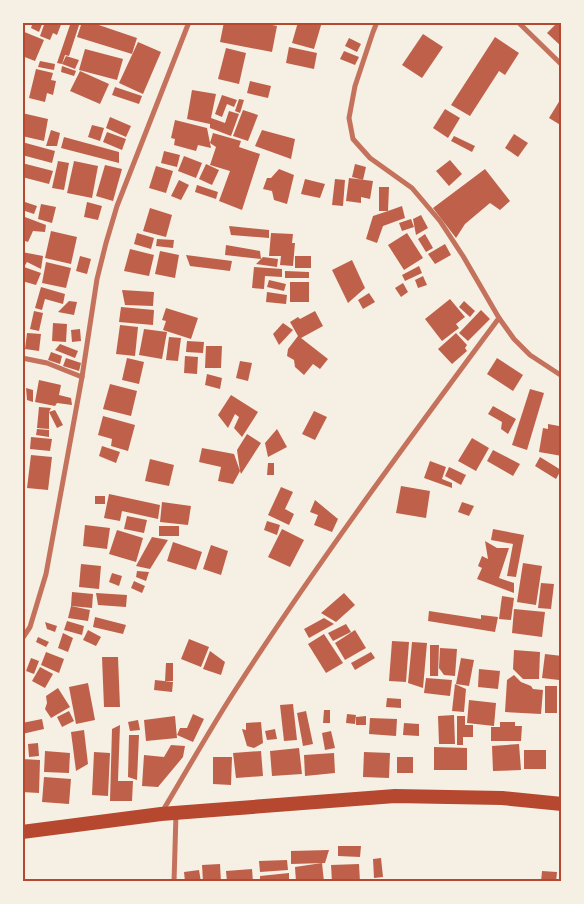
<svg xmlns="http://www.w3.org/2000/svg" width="584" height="904" viewBox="0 0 584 904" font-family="Signika,sans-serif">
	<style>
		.building { fill: #bf614a }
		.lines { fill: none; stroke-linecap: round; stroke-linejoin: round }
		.minor { stroke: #c5725c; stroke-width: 5 }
		.trunk { stroke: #b5482f; stroke-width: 14 }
		.neatline { fill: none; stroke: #b5482f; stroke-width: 2 }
	</style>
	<rect width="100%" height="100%" fill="#f6efe4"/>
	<g class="building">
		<polygon points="33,22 43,22 39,32 31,28"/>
		<polygon points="45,22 62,22 57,35 53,33 50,40 40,36"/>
		<polygon points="71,22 80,22 69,56 65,55 62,64 57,63"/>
		<polygon points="82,22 90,22 137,38 132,54 77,37"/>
		<polygon points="224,22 258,22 277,26 272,52 220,42"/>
		<polygon points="298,22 322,22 314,49 292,43"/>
		<polygon points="552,22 562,22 562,47 547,33 555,25"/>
		<polygon points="22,31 44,40 35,61 22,56"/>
		<polygon points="423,34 443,47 422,78 402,65"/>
		<polygon points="495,37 519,53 505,75 499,71 470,116 451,105"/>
		<polygon points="349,38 361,44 357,52 345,46"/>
		<polygon points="138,42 161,52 143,94 119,83"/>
		<polygon points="289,47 317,53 314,69 286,63"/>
		<polygon points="226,48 246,53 239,84 218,79"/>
		<polygon points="85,49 123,59 117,80 79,70"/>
		<polygon points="344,51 359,57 355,65 340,59"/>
		<polygon points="66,56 79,60 75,69 62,64"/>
		<polygon points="40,61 55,64 54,70 38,67"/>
		<polygon points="62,66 76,71 74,76 61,72"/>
		<polygon points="36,69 53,73 51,80 56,81 53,95 47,93 45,102 29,98"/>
		<polygon points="80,71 109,84 100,104 70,91"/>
		<polygon points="250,81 271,86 268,98 247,93"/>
		<polygon points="115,87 142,96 139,104 112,95"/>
		<polygon points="192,90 216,94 211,118 225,123 229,111 239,114 231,136 210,128 210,124 187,119"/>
		<polygon points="222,95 237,100 234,107 227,104 222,117 215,114"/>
		<polygon points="239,99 244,100 240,113 235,111"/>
		<polygon points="560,100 562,101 562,126 549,118"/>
		<polygon points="445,109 460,118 448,138 433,128"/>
		<polygon points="243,110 258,115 248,141 233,136"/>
		<polygon points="22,113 48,119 44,141 22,136"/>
		<polygon points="110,117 131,126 126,137 106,128"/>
		<polygon points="175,120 207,128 211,148 198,145 196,151 174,145 175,139 171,138"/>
		<polygon points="92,125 104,128 100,141 88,137"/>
		<polygon points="51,130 60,133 57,146 46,146"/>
		<polygon points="262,130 295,139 291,159 255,146"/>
		<polygon points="107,132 126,139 122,150 103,142"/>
		<polygon points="213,133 241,141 239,147 260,154 242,210 219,201 230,171 210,165 216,147 210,143"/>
		<polygon points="514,134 528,143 518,157 505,148"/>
		<polygon points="454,136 475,146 472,152 451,141"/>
		<polygon points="64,137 119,152 119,163 61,148"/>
		<polygon points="22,142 55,151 52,163 22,155"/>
		<polygon points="164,151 180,155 177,167 161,163"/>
		<polygon points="184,156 202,163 196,178 178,171"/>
		<polygon points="450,160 462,174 449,186 436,171"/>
		<polygon points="58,161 69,163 64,190 52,188"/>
		<polygon points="74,161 98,166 92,198 67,193"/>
		<polygon points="22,163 53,171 49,184 22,177"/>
		<polygon points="206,164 219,170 212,185 199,179"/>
		<polygon points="355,164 366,167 363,180 352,177"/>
		<polygon points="105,165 122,169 113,201 96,196"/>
		<polygon points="156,166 173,171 166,193 149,188"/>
		<polygon points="279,169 294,175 287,204 274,200 272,191 263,189 267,178 271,178"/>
		<polygon points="485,169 510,201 500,210 490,203 465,224 456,238 433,208"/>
		<polygon points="349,178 373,181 370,199 361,197 361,203 346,201"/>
		<polygon points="305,179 325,184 320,198 301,194"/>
		<polygon points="335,179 345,180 343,206 332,205"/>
		<polygon points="179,180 189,185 181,200 171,196"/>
		<polygon points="197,185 218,192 216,199 195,192"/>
		<polygon points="379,187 389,187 388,211 402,206 405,218 383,226 377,243 366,239 373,216 388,211 379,211"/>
		<polygon points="22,201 37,206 34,214 22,210"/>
		<polygon points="87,202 102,206 98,220 84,217"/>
		<polygon points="41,204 56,207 52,223 38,219"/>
		<polygon points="150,208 172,215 166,237 143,231"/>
		<polygon points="421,215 428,228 416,235 413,219"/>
		<polygon points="22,217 25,217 46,225 45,232 33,231 28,242 22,240"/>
		<polygon points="411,219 414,227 402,231 399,223"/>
		<polygon points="229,226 269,230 269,238 231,235"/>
		<polygon points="51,231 77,237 71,264 45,258"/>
		<polygon points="137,233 154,238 151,249 134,244"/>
		<polygon points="271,233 293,234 292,243 295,243 293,266 280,265 281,256 269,256"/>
		<polygon points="407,233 423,258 404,270 388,245"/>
		<polygon points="425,234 433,248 426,252 418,239"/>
		<polygon points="157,239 174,240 173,248 156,246"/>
		<polygon points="445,244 451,255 435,264 428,254"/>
		<polygon points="226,245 260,251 261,259 263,257 278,259 277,267 256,264 261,259 225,255"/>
		<polygon points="130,249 154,255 149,276 124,271"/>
		<polygon points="160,251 179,255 175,278 155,274"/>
		<polygon points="22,252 43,256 41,269 27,262 24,267 22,267"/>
		<polygon points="186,255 232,261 230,271 190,266"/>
		<polygon points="80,256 91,259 87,274 76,271"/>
		<rect x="295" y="256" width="16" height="12"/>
		<polygon points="352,260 365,288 348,303 332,270"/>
		<polygon points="46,262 71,268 66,288 42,283"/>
		<polygon points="419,266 422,273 405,281 402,275"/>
		<polygon points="24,267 41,273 36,285 22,281 22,272"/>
		<polygon points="254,267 282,269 282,277 265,276 264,289 252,288"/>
		<polygon points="285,271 309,272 309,278 285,278"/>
		<polygon points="423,276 427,285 418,288 415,280"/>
		<polygon points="269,280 286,284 284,291 267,287"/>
		<rect x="290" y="282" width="19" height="20"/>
		<polygon points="403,283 408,292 401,297 395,288"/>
		<polygon points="41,287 65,294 63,304 45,299 42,310 35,308"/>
		<polygon points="122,290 154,292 153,306 125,305"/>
		<polygon points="267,292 287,295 286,304 266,302"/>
		<polygon points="369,293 375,302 363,309 358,300"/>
		<polygon points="450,299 465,317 456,324 459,328 442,341 425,319"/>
		<polygon points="69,301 77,302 74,315 58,312"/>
		<polygon points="464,301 475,311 470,317 459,307"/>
		<polygon points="121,307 154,310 153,325 119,322"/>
		<polygon points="166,308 198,318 191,339 163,330 166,321 162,320"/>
		<polygon points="481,310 490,319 468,341 459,333"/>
		<polygon points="34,311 43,313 39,331 30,329"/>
		<polygon points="315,311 323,326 301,338 328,359 320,369 313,364 304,375 295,367 294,360 287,356 288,349 298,336 290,322 298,317 300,319"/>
		<polygon points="53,323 67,324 66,342 52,341"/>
		<polygon points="283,323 293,330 279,345 273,334"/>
		<polygon points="120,325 138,327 135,356 116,354"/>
		<polygon points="80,329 81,341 72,342 71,330"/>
		<polygon points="144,329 167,332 162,359 139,355"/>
		<polygon points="27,333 41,334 39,351 25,349"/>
		<polygon points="456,333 467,345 465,348 467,351 452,364 438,349"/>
		<polygon points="169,337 181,338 178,361 166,360"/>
		<polygon points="187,341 204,342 203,353 186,352"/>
		<polygon points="60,344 78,351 75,358 55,350"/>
		<polygon points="206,346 222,346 221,368 205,368"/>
		<polygon points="51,352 62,356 60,364 48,360"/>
		<polygon points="185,356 198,357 197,374 184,373"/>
		<polygon points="66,358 81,363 79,371 63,366"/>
		<polygon points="127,358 144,362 139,384 122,380"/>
		<polygon points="497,358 523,375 513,391 487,374"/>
		<polygon points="240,361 252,363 248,381 236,378"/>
		<polygon points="207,374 222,378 220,389 205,385"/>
		<polygon points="39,380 61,385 59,395 71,398 72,405 57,403 55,406 35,402"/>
		<polygon points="110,384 137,391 131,416 103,409"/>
		<polygon points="26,388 33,390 33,402 27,400"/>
		<polygon points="530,389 544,393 527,450 512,445"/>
		<polygon points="231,395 258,412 242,437 234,428 239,417 235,414 228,428 218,415"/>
		<polygon points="493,406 516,419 508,434 501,429 502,422 488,414"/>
		<polygon points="39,407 51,408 49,412 55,410 63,425 57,428 49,412 49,429 37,428"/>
		<polygon points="314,411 327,417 315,440 302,434"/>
		<polygon points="103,416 135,425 128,451 111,446 112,439 98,435"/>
		<polygon points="548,424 559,426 560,430 562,430 562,456 539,452 543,428 548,429"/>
		<polygon points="37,429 49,430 49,437 36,435"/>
		<polygon points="277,429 287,447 268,457 265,443"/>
		<polygon points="247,434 261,443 241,474 240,471 233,484 218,481 221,467 199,462 202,448 234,454 240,471 237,450"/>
		<polygon points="31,437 52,439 50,451 30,449"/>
		<polygon points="472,438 489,448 476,471 458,461"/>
		<polygon points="102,446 120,452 116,463 99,456"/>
		<polygon points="493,450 520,464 513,476 487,461"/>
		<polygon points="31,455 52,457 48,490 27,488"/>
		<polygon points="540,457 561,470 556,479 535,466"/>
		<polygon points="150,459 174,465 169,486 145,481"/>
		<polygon points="430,461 446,467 442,479 452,483 452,488 424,478"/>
		<polygon points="268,463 274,463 274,475 267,475"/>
		<polygon points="449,467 466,475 461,485 445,476"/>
		<polygon points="401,486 430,491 426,518 396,513"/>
		<polygon points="281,487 293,492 285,509 294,514 289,525 268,515"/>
		<polygon points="109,494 160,505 158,519 122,511 120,521 104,518"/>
		<rect x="95" y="496" width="10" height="8"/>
		<polygon points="315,500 338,519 332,532 314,525 318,515 310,512"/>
		<polygon points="162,502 191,506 188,525 160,522"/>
		<polygon points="462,502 474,506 469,516 458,512"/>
		<polygon points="127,516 147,520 144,533 124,529"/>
		<polygon points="267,521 280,525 277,535 264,530"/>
		<polygon points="85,525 110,528 107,549 83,546"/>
		<rect x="159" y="526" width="20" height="10"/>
		<polygon points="282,529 304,540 290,567 268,557"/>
		<polygon points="493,529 524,535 516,577 507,576 513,544 491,540"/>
		<polygon points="117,530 143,538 136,562 109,554"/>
		<polygon points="152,537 168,540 150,569 136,566"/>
		<polygon points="485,541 497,548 509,548 499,578 514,583 514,593 477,579 482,568 478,566 482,556 488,559"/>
		<polygon points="173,542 202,552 196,570 167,561"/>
		<polygon points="211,545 228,551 221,575 203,569"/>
		<polygon points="523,563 542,566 536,605 517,602"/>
		<polygon points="81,564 101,566 99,589 79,587"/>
		<polygon points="137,571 149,572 146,581 136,577"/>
		<polygon points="112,573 122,576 119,586 109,582"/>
		<polygon points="134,581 145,586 142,593 131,588"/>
		<polygon points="541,583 554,584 551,609 538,608"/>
		<polygon points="72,592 93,594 92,608 71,606"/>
		<polygon points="96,593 127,595 126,607 98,605"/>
		<polygon points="344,593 355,605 336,622 321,613"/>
		<polygon points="502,596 514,598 511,620 499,619"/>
		<polygon points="71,606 90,610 88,621 68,618"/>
		<polygon points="514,609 545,612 542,637 512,633"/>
		<polygon points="429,611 481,619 481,615 498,617 495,632 428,621"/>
		<polygon points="95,617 126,625 123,634 93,627"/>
		<polygon points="324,618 334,624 309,638 304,629"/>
		<polygon points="67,621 84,626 82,635 64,630"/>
		<polygon points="45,622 57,626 55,632 47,629"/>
		<polygon points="346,624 351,632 333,641 328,633"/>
		<polygon points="88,630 101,637 96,646 83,640"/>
		<polygon points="355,630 366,648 345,660 335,643"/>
		<polygon points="63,633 73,638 68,652 58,648"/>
		<polygon points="324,634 343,663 326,673 308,644"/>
		<polygon points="38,637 49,642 46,647 36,642"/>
		<polygon points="189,639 209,647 201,667 181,659"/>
		<polygon points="392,641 409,642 406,682 389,681"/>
		<polygon points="412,642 427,643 423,688 408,683"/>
		<polygon points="430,645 439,645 438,676 430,676"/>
		<polygon points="440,648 457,649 455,676 444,675 439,668"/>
		<polygon points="514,650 540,652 539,679 523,679 513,669"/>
		<polygon points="210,651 225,662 221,675 203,669"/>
		<polygon points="46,652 64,659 59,673 41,665"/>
		<polygon points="371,652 375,658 355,670 351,663"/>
		<polygon points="545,654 562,656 559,680 542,678"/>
		<polygon points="102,657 118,657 120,707 104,707"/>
		<polygon points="31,658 39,661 34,674 26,671"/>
		<polygon points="461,658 474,660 469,686 456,684"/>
		<polygon points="166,663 173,663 173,681 165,681"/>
		<polygon points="40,667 53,674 45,688 32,681"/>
		<polygon points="479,669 500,671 498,689 478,687"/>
		<polygon points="514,675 521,682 531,686 533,689 543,690 541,714 505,712 507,680"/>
		<polygon points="426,678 452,680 450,696 424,693"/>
		<polygon points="155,680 173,682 172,692 154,690"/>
		<polygon points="88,683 95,720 76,724 69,687"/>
		<polygon points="455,684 466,689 464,712 452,711"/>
		<rect x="545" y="686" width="12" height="27"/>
		<polygon points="58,688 70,707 51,718 45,709 47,703 46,696"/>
		<polygon points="387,698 401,699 401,708 386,707"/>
		<polygon points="469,700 496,703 494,726 467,723"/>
		<polygon points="293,704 297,740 284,741 280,705"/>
		<polygon points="324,710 330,710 330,723 323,723"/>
		<polygon points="69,711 74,721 62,727 57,717"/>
		<polygon points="306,711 313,744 303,746 297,713"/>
		<polygon points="193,714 204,719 193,742 177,735 180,728 187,728"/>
		<polygon points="347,714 356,715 355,724 346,723"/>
		<polygon points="454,715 455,744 439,744 438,716"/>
		<polygon points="175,716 177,738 146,741 144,720"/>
		<polygon points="366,716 366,725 356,725 356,717"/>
		<polygon points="457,716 465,716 465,725 473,725 473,737 463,737 463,745 457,745"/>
		<polygon points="370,718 397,719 396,736 369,734"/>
		<polygon points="42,719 44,729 22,734 22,723"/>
		<polygon points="138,720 140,730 130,731 128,722"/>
		<polygon points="261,722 263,743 254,748 247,746 242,729 246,730 246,723"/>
		<polygon points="500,722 515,722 515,726 522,726 521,741 491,741 491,727 500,727"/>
		<polygon points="404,723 419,724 419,736 403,735"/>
		<polygon points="120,725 118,781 133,781 132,801 110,801 112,729"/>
		<polygon points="275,729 277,739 267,740 265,731"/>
		<polygon points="84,730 88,764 76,771 71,732"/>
		<polygon points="331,731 335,748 325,750 322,733"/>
		<polygon points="129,735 139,735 137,780 128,777"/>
		<polygon points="38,743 39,756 29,757 28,744"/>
		<polygon points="519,744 521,770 493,771 492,746"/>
		<polygon points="171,745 185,746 183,757 158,787 142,786 144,755 164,757"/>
		<polygon points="434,747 467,748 467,770 434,770"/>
		<polygon points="299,748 302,774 272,776 270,751"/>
		<rect x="524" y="750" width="22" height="19"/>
		<polygon points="45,751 70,753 69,773 44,772"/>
		<polygon points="261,751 263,776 236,778 233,753"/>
		<polygon points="94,752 110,753 108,796 92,795"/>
		<polygon points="364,752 390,753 389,778 363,777"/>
		<polygon points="334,753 335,773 305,776 304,755"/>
		<polygon points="213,757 232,757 231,785 213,784"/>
		<rect x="397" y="757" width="16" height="16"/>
		<polygon points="22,759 40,760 39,793 22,792"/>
		<polygon points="44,777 71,779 69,804 42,802"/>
		<polygon points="338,846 361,846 360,857 338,856"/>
		<polygon points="329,850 325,863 291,864 291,851"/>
		<polygon points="381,858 383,877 374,878 373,859"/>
		<polygon points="287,860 288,870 260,872 259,861"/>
		<polygon points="322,863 324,882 296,882 295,867"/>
		<polygon points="220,864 221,882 203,882 202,865"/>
		<polygon points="359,864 360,882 332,882 331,865"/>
		<polygon points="252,869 253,882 227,882 226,871"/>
		<polygon points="199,870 201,882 185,882 184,872"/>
		<polygon points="542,871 557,872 556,882 541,882"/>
		<polygon points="289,873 289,882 260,882 260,876"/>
	</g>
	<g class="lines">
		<g class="minor">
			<polyline points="377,22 373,32 355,86 349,118 353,139 370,158 412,188 440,221 463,256 499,318 514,339 530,355 562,376"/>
			<polyline points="518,22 562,65"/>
			<polyline points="22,358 47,363 82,377"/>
			<polyline points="22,639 30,627 46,574 82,377 97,279 106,243 117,206 189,22"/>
			<path d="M 162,812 C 186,772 209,731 234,692 C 317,563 408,441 499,318"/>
			<polyline points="174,882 176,814"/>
		</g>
		<polyline class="trunk" points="22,832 161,814 395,796 502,798 562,804"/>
	</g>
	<rect width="584" height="904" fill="none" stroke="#f6efe4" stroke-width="48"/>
	<rect x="24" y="24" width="536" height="856" class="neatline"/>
</svg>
